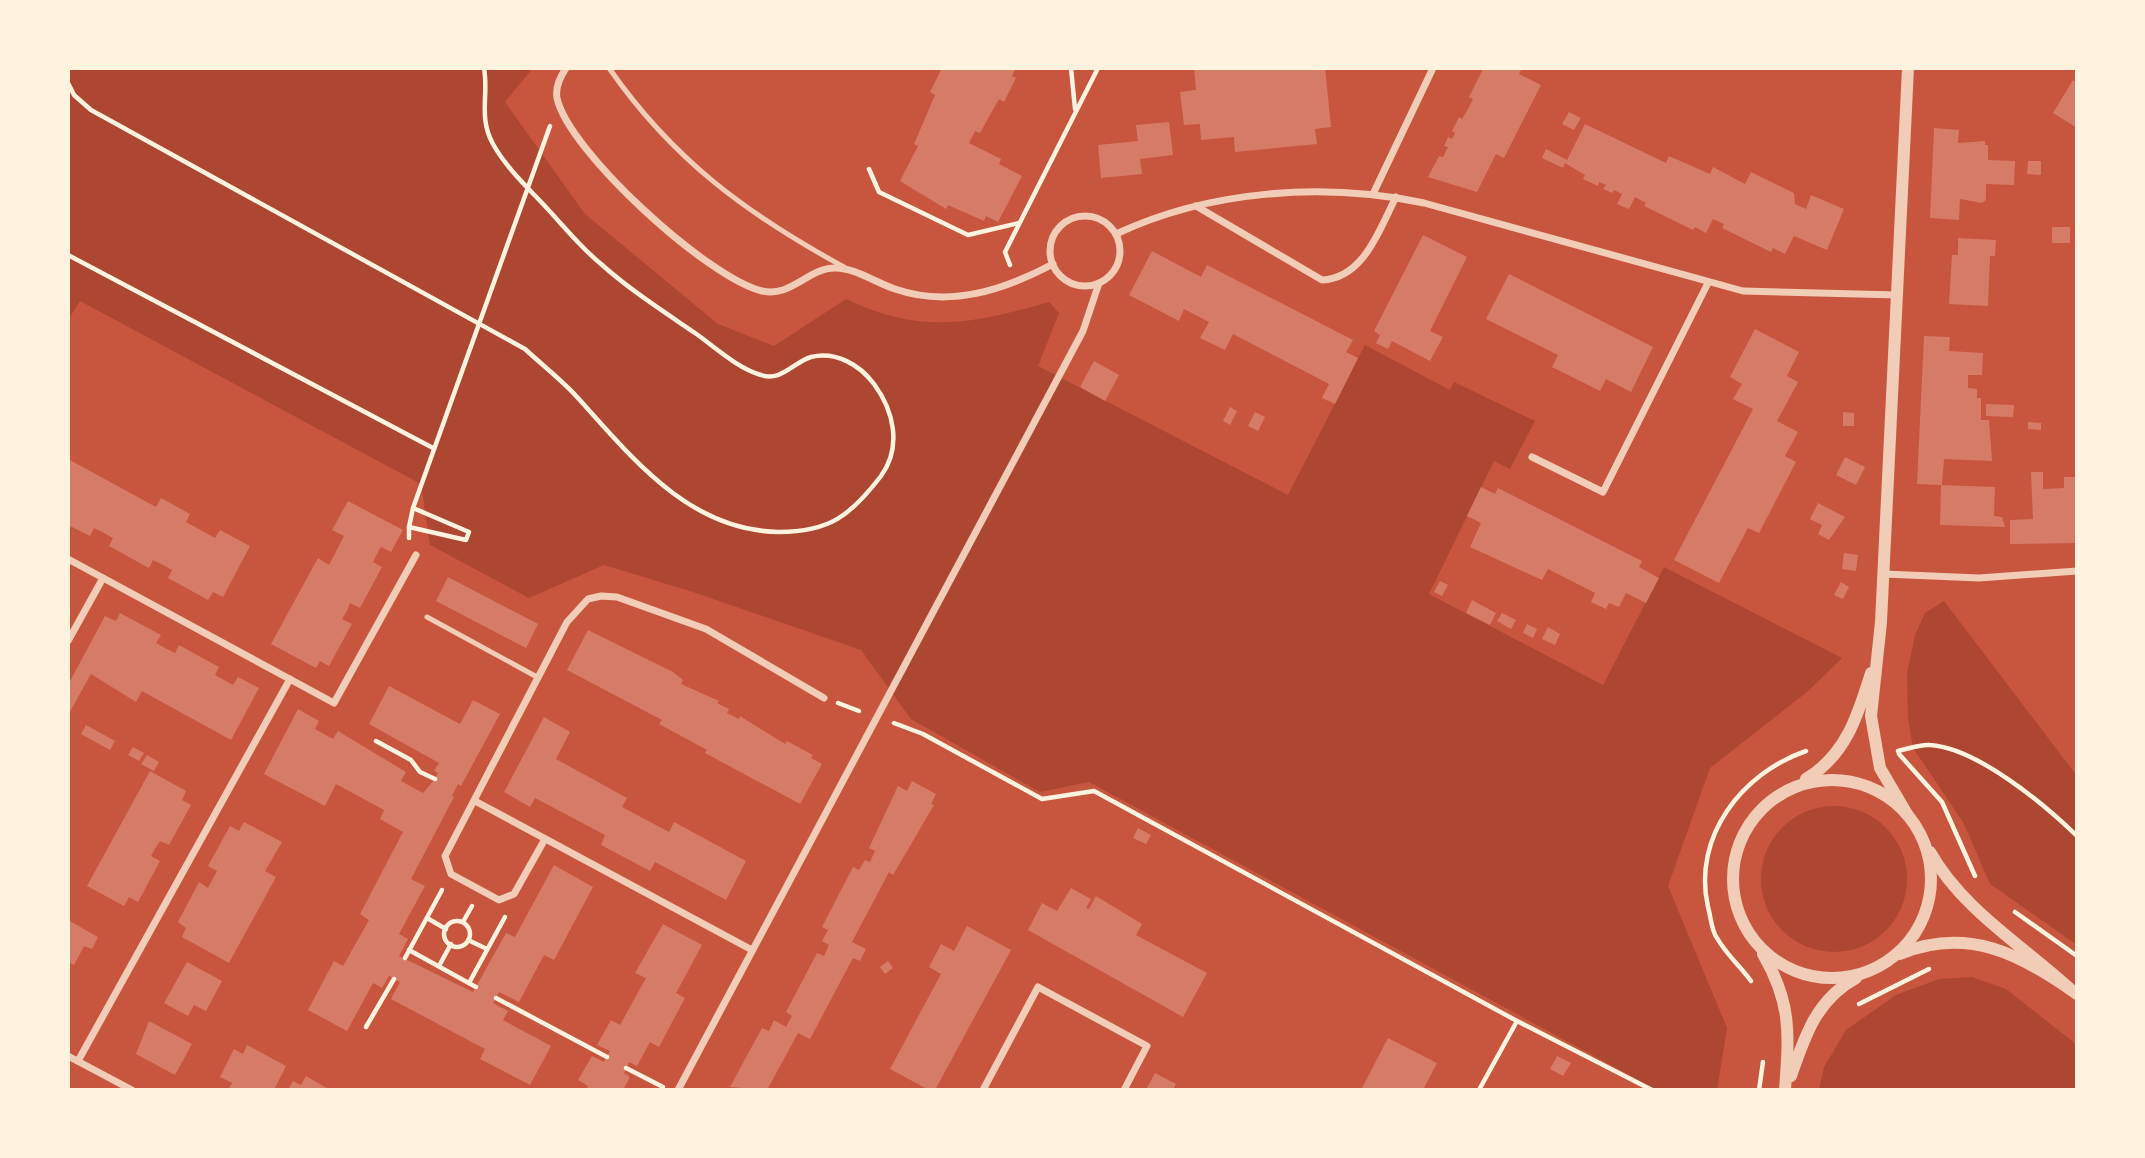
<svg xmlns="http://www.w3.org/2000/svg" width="2145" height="1158" viewBox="0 0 2145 1158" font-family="'Sofia Sans Condensed',sans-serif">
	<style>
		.green { fill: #ae4732 }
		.building { fill: #d67c66 }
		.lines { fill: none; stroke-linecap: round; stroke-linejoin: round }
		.path { stroke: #fff3e0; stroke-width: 4.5 }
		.service { stroke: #f1ccb7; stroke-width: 5 }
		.minor { stroke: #f1ccb7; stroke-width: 7 }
		.tertiary { stroke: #f1ccb7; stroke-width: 12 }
	</style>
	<rect width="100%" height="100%" fill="#c8553d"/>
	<g class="green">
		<path d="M 68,68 L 533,68 L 505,102 L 585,214 L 718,324 L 774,346 L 846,299 C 922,335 972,324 1049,302 L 1059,313 L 1038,366 L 1288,495 L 1365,345 L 1450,390 L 1454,382 L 1535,421 L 1510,469 L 1494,461 L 1429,594 L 1603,685 L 1664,567 L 1842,658 L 1807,692 L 1710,768 L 1668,886 L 1727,1028 L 1717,1090 L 1657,1090 L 1089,782 L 1040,792 L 911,719 L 861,650 L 693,592 L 604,565 L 529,598 L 430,545 L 421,484 L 80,301 L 68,320 Z"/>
		<polygon points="1944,601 2077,776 2077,945 1990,884 1963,822 1913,748 1908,718 1907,673 1915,635 1925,613"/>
		<circle cx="1834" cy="879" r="73"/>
		<polygon points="1972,977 2006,989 2077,1045 2077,1090 1819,1090 1824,1067 1846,1030 1896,995 1939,979"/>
	</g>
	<g class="building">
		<polygon points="942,68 1016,68 1012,76 1016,78 1004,102 999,99 980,133 975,131 969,143 1001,159 999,164 1022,176 998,222 986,216 984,221 948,205 946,209 900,181 918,146 914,144 935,95 930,92"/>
		<polygon points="1194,68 1325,68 1331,127 1315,129 1317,144 1235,152 1234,137 1201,140 1200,124 1184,125 1180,92 1196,90"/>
		<polygon points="1488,68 1522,68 1519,74 1541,85 1504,158 1496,154 1477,192 1428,177 1439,156 1443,157 1448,147 1444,146 1448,137 1452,139 1455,133 1452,131 1459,117 1462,119 1468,109 1473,99 1469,97 1483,69"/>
		<polygon points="2073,80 2077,83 2077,128 2053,113"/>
		<polygon points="1569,112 1581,118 1574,130 1562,124"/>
		<polygon points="1169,122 1173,155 1140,159 1142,174 1101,178 1098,145 1138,141 1136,125"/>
		<polygon points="1585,124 1666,163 1669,156 1710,174 1713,167 1745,184 1751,172 1794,193 1795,204 1806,209 1811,195 1844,209 1827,250 1794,236 1785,254 1773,248 1771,252 1722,228 1724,224 1713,219 1706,233 1695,227 1693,230 1644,206 1646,203 1635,197 1629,209 1617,204 1622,194 1614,190 1612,193 1603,189 1606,185 1599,182 1598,186 1583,179 1585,175 1565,163 1563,168 1542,158 1546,149 1567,160"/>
		<polygon points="1934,128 1959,130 1958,143 1985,141 1985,145 1988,145 1988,160 2015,161 2014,185 1986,184 1986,200 1982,203 1960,199 1959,220 1930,218"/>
		<polygon points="2028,161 2041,161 2041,175 2027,174"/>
		<rect x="2052" y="227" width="18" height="16"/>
		<polygon points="1423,235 1467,257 1430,331 1443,337 1430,361 1392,341 1388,349 1376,343 1380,335 1374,331"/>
		<polygon points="1958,238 1996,240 1995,256 1990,256 1988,306 1949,304 1952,255 1958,255"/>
		<polygon points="1152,251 1201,277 1207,265 1353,340 1346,352 1358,358 1335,404 1322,398 1329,384 1233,334 1225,350 1200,338 1209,322 1184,309 1179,321 1129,295"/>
		<polygon points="1509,274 1653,347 1631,392 1606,379 1600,391 1552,367 1558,355 1486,319"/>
		<polygon points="1755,329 1799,352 1787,376 1798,382 1777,421 1798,432 1785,456 1796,462 1759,533 1748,528 1719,583 1674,560 1753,409 1733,399 1742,384 1730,377"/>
		<polygon points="1924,336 1950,337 1949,351 1983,353 1982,375 1968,375 1968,388 1977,389 1977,398 1981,398 1981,420 1989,420 1992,461 1944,459 1942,485 1917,484"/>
		<polygon points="1094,361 1119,375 1105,401 1080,387"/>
		<polygon points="1986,404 2014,405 2013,417 1986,416"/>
		<polygon points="1230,407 1237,411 1230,425 1223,421"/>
		<polygon points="1255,412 1265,417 1258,431 1248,426"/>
		<polygon points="1843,412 1854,413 1854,426 1843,426"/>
		<polygon points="2028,422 2041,423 2041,430 2028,429"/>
		<polygon points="1845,457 1865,467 1856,485 1836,475"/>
		<polygon points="68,459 156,507 161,498 190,514 186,522 215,538 220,530 250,546 223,597 213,592 208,600 168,578 172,570 163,565 153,560 149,568 109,546 113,538 104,533 94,528 90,536 68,525"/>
		<polygon points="2031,472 2043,472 2043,489 2064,488 2064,477 2077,477 2077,543 2010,544 2010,520 2033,519"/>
		<polygon points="1941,485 1995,487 1994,516 2002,517 2005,527 1940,525"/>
		<polygon points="1481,487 1495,494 1498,488 1642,561 1639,567 1659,578 1646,603 1626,593 1619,607 1609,603 1606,609 1591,602 1595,593 1548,569 1542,580 1470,547 1481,523 1467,516"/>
		<polygon points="348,501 403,530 391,552 381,547 377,554 373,562 382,567 360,608 350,603 347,611 342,619 352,624 329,666 320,661 316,668 271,644 318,558 329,565 344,536 332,530"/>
		<polygon points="1818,503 1845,517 1829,540 1818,534 1822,525 1810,519"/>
		<polygon points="1844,553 1858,555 1856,571 1842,569"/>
		<polygon points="448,577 538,624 526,648 436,601"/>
		<polygon points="1440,581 1448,585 1442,596 1434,592"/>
		<polygon points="1841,582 1849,587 1843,599 1834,595"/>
		<polygon points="1472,600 1496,613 1490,625 1466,613"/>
		<polygon points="120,613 161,635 156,643 165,648 175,653 179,645 219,667 215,675 233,685 238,677 259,688 231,740 142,691 136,702 91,674 68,715 68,685 105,616 116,621"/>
		<polygon points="1502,613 1516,620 1511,629 1497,621"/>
		<polygon points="1527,624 1537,629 1533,638 1523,633"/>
		<polygon points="1548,627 1560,634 1555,645 1542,639"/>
		<polygon points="588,630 673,672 683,680 681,684 719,701 717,703 729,709 727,713 739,719 740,716 785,744 787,741 813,755 811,758 822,764 800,804 705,753 707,750 659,724 662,720 567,670"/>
		<polygon points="389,686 460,724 473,700 500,714 461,786 458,784 452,796 454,797 411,879 425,886 399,934 408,939 399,956 473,992 506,933 515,937 554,865 593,887 554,960 544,955 519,1002 499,992 493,1003 508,1011 503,1020 551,1046 530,1085 480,1059 485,1049 391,999 400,982 389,976 382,988 373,983 347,1031 308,1010 334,961 343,966 369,920 360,914 403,832 380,819 384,810 336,784 325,806 264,774 298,709 319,721 315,729 333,739 338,731 406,772 401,781 423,793 435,779 438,773 434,771 439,763 369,724"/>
		<polygon points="544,717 570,732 556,759 627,798 622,807 669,832 674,822 746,861 726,900 655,862 650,871 601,845 605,835 535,798 530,807 504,792"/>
		<polygon points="86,725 115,741 110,750 81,734"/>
		<polygon points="133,747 144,753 139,761 128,755"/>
		<polygon points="147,755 159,762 154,771 141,764"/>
		<polygon points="150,771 186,791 182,800 191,805 169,845 160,841 155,849 151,856 160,861 138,902 129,897 124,906 87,886"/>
		<polygon points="912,781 936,794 931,804 934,805 893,875 889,872 852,942 866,949 860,961 853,958 810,1039 798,1033 767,1090 730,1087 762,1028 769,1031 774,1020 786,1027 792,1016 786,1012 817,953 824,956 829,945 822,941 828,930 822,927 853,867 859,870 865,860 870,862 875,851 869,848 898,786 907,791"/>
		<polygon points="244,822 282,842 265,871 276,877 229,963 182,937 186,928 178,922 199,882 208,888 217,871 208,866 230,826 239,831"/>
		<polygon points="1138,828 1151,835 1146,844 1133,838"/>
		<polygon points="1071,888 1091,899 1086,908 1089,909 1096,896 1142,924 1136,935 1207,973 1183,1017 1028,930 1042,903 1057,911"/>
		<polygon points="68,920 98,937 92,949 84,946 74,965 68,962"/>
		<polygon points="663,924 702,945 676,993 685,998 659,1047 650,1042 637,1066 629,1062 624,1073 630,1077 623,1090 586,1090 588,1086 578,1080 592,1056 604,1062 610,1051 597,1045 611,1020 620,1025 646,978 635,973"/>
		<polygon points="967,926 1011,950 935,1090 929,1090 890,1069 941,974 929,967 941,944 954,951"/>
		<polygon points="888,961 893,968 885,974 880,967"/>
		<polygon points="187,962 222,981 206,1011 194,1005 188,1016 164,1003"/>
		<polygon points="149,1021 192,1044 175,1075 136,1054"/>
		<polygon points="1388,1038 1437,1063 1423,1090 1361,1090"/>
		<polygon points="247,1045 286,1066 274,1090 228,1090 232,1083 220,1077 234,1049 243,1054"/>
		<polygon points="1557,1056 1571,1063 1563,1076 1550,1069"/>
		<polygon points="1155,1073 1176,1084 1173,1090 1146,1090"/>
		<polygon points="306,1076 330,1090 288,1090 293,1081 301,1085"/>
	</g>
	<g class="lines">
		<g class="path">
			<polyline points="1071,68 1075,109"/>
			<path d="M 68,83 L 74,95 L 91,110 L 525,349 C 542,365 562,380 578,398 C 633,459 690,531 779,532 C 830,532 851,515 881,476 C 902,447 894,411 874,384 C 860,365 836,351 811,357 C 794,362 781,382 761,375 C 737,368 715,347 695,333 C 663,311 630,290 601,264 C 580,247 562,224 543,204 C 526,186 505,166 493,144 C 478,117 489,95 484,68"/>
			<polyline points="869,169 879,192 968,235 1019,223"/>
			<polyline points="68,255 433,448"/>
			<polyline points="1010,265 1005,252 1098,68"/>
			<polyline points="409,527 413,508"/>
			<polyline points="409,538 409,527 466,540 469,532 413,508 550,126"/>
			<polyline points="838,703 859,711"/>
			<polyline points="894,723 923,734 1042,799 1094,791 1517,1021 1652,1090"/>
			<polyline points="376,741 411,760 420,772 435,779"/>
			<path d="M 1898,751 C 1908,749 1920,744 1930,745 C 1977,748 2044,804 2077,836"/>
			<polyline points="1899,754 1942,802 1975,876"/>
			<polyline points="2015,912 2077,956"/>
			<polyline points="427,918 446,929"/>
			<circle cx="457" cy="934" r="13"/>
			<polyline points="463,922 472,906"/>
			<polyline points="468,940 487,949"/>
			<polyline points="409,950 476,987"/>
			<polyline points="405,958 442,890"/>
			<polyline points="439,966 451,944"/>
			<path d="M 1751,981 C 1740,966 1726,954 1717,938 C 1711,930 1711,917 1708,907 C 1692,837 1742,773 1806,751"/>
			<polyline points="469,983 505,917"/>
			<polyline points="496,998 607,1057"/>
			<polyline points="1859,1004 1929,969"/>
			<polyline points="366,1027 394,979"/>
			<polyline points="626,1068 663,1087"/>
			<polyline points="1479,1090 1517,1021"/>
			<polyline points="1759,1090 1763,1062"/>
		</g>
		<g class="service">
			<path d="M 609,68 C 673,160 747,214 844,267"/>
			<polyline points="427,617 537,677"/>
		</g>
		<g class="minor">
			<path d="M 566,68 C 560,77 555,87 557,98 C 568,151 709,279 762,291 C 791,298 808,268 835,268 C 856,268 876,283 895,289 C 950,308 1004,290 1053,264"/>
			<polyline points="1373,194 1433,68"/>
			<path d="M 1196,206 L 1322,280 C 1364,278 1379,230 1396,197"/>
			<circle cx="1085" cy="251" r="35"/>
			<path d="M 1116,234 C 1210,190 1323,182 1424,203 L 1743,291 L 1898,295"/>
			<polyline points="1532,457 1603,492 1708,283"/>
			<polyline points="68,559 334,703 416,555"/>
			<polyline points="1884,574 1979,578 2077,571"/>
			<polyline points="68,641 103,578"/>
			<polyline points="475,801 752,950"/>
			<polyline points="545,839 514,894 499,900 451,874 445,856 567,622 588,599 601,596 617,597 706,629 824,698"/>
			<polyline points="68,1056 132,1090"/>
			<polyline points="78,1061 290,679"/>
			<polyline points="678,1090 1083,331 1099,283"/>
			<polyline points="983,1090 1038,987 1147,1046 1124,1090"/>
		</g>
		<g class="tertiary">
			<path d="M 1806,779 C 1846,755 1858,715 1871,673"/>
			<circle cx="1832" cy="879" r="99"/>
			<polyline points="1907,814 1880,768 1871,716 1881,622 1908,68"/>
			<path d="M 1930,852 C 1962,909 2022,945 2069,988"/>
			<path d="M 1763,954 C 1792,1004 1789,1034 1785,1090"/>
			<path d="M 1900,954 C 1967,926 2021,954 2077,994"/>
			<path d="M 1791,1076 C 1805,1036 1816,1000 1856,978"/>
		</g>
	</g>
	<rect width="2145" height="1158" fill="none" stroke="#fff3e0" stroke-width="140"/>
</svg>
